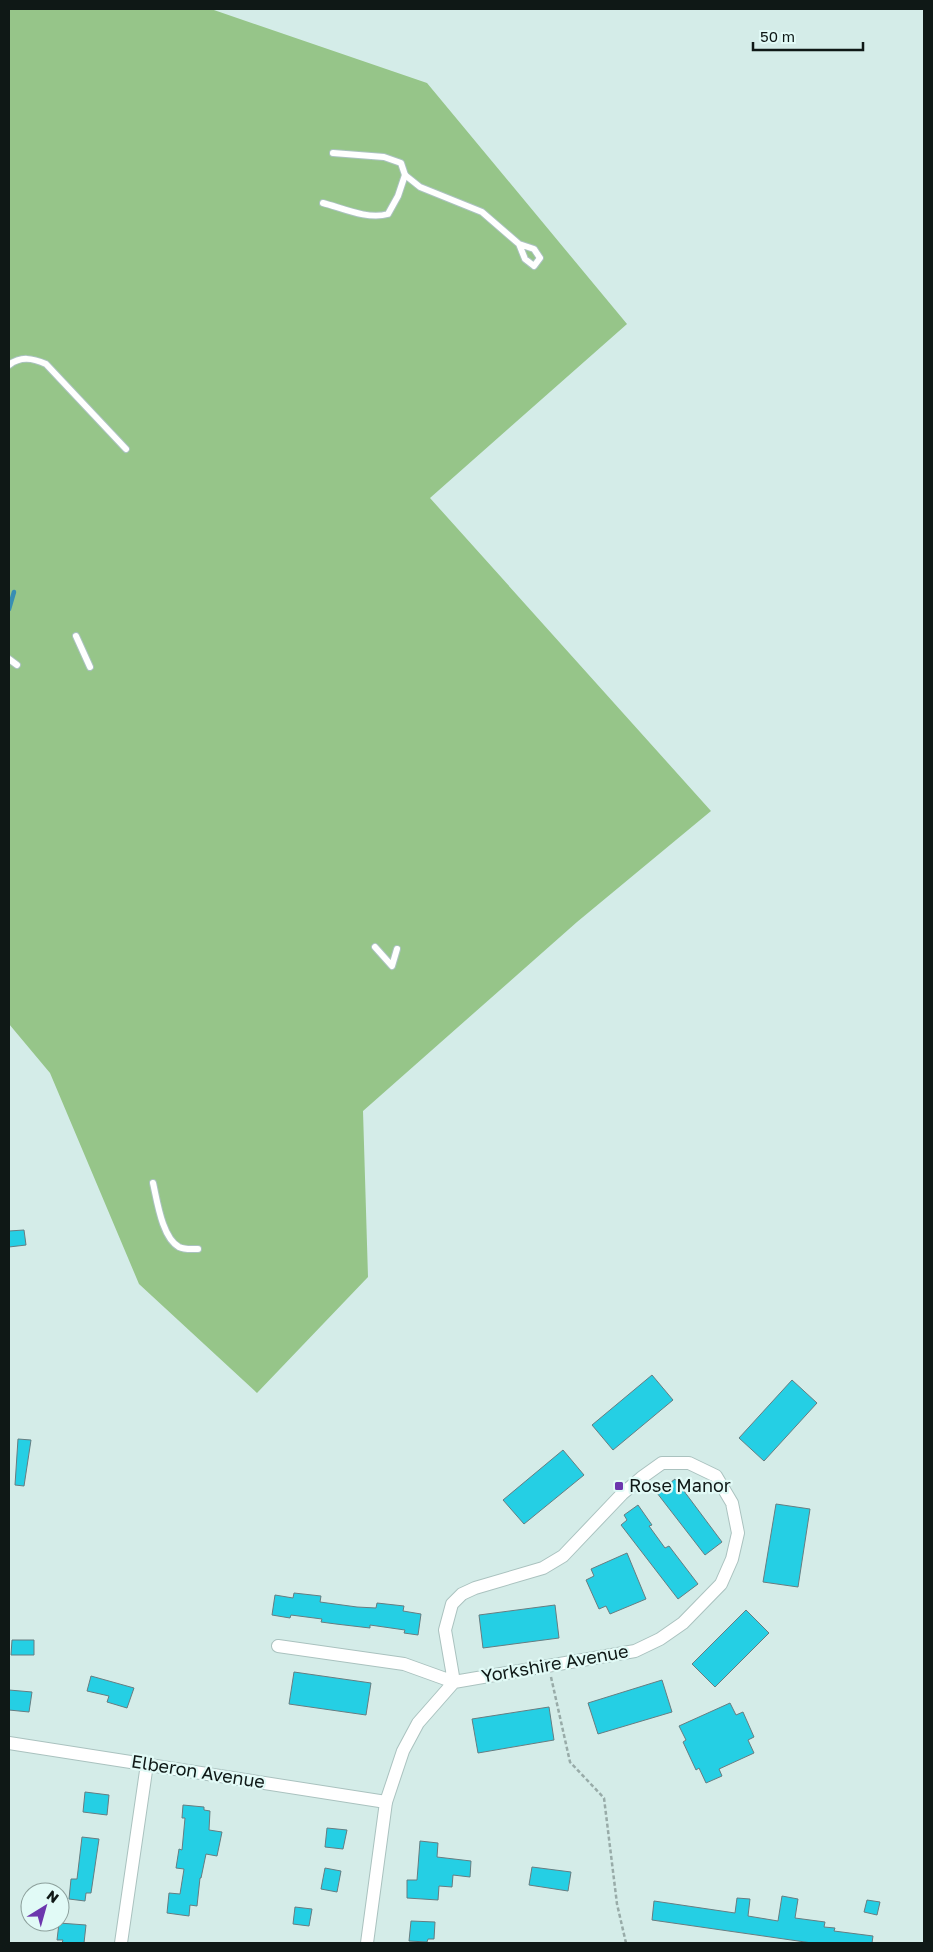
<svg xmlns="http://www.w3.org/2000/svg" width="933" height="1952" viewBox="0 0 933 1952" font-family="'Golos Text',sans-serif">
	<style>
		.green { fill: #96c589 }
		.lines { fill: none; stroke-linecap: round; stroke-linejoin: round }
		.stream { stroke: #388eb3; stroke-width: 4.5 }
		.building { fill: #25cfe4; stroke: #677d81 }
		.lane-casing { stroke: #aac2bf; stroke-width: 8 }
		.street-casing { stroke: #aac2bf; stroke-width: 14 }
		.path { stroke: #98aba8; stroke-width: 2.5; stroke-dasharray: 4 2.5; stroke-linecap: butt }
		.lane { stroke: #fff; stroke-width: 6 }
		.street { stroke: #fff; stroke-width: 12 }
		.poi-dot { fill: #6c36ad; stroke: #e1faf6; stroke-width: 2 }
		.labels { text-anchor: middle; stroke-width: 4.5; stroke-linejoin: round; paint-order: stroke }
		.poi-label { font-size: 18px; fill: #0f1816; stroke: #e1faf6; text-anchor: start }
		.street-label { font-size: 18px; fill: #0f1816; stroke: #e1faf6 }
	</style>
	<rect width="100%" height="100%" fill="#d4ece8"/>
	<polygon class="green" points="9,9 211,9 427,83 627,324 430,498 711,811 577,922 363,1111 368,1277 257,1393 139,1284 50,1073 9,1024"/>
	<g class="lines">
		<polyline class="stream" points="9,609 14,592"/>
	</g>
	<g class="building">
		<polygon points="24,1230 26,1245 9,1247 9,1231"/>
		<polygon points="652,1375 673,1400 613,1450 592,1425"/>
		<polygon points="792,1380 817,1403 764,1461 739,1438"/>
		<polygon points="18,1439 31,1440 24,1486 15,1485"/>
		<polygon points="563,1450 584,1475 524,1524 503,1500"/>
		<polygon points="675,1479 722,1542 705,1555 657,1493"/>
		<polygon points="776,1504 810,1509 798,1587 763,1582"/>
		<polygon points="638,1505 652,1525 649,1526 665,1548 669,1546 698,1584 678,1599 621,1525 627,1520 624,1515"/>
		<polygon points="627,1553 646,1599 610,1614 606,1606 599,1609 586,1580 594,1576 591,1569"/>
		<polygon points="294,1593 321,1596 320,1602 357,1607 376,1608 377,1603 404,1606 403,1611 421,1614 418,1635 404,1633 405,1630 370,1625 370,1628 336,1624 321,1622 322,1619 291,1615 290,1618 272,1615 275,1595 293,1598"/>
		<polygon points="555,1605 559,1638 483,1648 479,1615"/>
		<polygon points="746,1610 769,1633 715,1687 692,1664"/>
		<polygon points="12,1640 34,1640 34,1655 11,1655"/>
		<polygon points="294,1672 371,1683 366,1715 289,1704"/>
		<polygon points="91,1676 134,1688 127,1708 107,1702 109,1696 87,1691"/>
		<polygon points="662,1680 672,1712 598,1734 588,1703"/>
		<polygon points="9,1690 32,1692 29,1712 9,1710"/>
		<polygon points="730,1703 736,1715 743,1712 754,1737 748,1740 754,1753 719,1769 722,1776 706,1783 699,1768 696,1770 683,1742 686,1740 679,1726"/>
		<polygon points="549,1707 554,1740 478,1753 472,1719"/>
		<polygon points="85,1792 109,1795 107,1815 83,1812"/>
		<polygon points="183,1805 204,1807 204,1810 210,1811 209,1830 222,1832 217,1856 206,1854 201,1878 200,1878 197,1906 190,1905 189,1916 167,1913 169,1893 180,1894 184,1869 176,1868 179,1849 182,1850 185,1818 182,1818"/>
		<polygon points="327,1828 347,1830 343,1849 325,1847"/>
		<polygon points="82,1837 99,1839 91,1893 86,1893 85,1901 69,1899 71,1879 77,1879"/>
		<polygon points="420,1841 438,1843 437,1857 471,1861 470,1877 453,1875 452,1887 439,1886 438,1900 407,1898 407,1880 417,1880"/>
		<polygon points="532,1867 571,1872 568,1891 529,1885"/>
		<polygon points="325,1868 341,1871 337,1892 321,1889"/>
		<polygon points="782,1896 798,1899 795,1918 825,1922 824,1927 835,1928 834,1931 873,1936 872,1943 812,1943 652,1920 654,1901 735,1913 737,1898 750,1899 748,1916 778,1921"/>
		<polygon points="867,1900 880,1902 877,1915 864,1912"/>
		<polygon points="295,1907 312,1909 309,1926 293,1924"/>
		<polygon points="411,1921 435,1922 434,1939 428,1939 427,1942 409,1941"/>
		<polygon points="59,1923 86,1925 84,1943 62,1943 63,1940 57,1940"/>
	</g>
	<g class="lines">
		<defs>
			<g id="lane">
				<polyline points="333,153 384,157 401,163 405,175 420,187 482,212 519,244 534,249 540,258 534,266 525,259 519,244"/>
				<path d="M 323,203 C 342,208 368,220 388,214 L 398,196 L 405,175"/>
				<path d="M 9,365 C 21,356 32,358 46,364 L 126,449"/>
				<polyline points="76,636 90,667"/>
				<polyline points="9,659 17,665"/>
				<polyline points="375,947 392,966 397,949"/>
				<path d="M 153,1183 C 157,1200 162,1238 179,1247 C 185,1250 192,1249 198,1249"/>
			</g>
			<g id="street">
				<polyline points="278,1646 404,1664 454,1682 445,1630 452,1604 462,1594 475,1588 543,1568 563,1556 622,1494 641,1478 662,1463 689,1463 716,1476 732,1503 738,1533 732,1559 721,1584 683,1623 660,1639 635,1651 454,1682 418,1723 403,1751 386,1802 367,1943"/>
				<polyline points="9,1743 386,1802"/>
				<polyline points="121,1943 147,1764"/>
			</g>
		</defs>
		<use href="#lane" class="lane-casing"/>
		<use href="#street" class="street-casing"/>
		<polyline class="path" points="551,1677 570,1762 604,1798 617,1904 626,1943"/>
		<use href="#lane" class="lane"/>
		<use href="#street" class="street"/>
	</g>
	<rect class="poi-dot" x="614" y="1481" width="10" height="10" rx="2.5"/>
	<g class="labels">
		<g class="poi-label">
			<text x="629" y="1492">Rose Manor</text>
		</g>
		<g class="street-label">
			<text transform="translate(555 1664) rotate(-10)" y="6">Yorkshire Avenue</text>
			<text transform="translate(198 1772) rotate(9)" y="6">Elberon Avenue</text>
		</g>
	</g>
	<rect width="933" height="1952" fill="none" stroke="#0f1816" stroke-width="20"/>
	<g transform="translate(45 1907) rotate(37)"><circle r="24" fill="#e1faf6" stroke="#8da09c"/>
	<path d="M0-4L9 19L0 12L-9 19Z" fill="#6c36ad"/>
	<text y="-8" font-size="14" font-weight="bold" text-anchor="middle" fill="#0f1816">N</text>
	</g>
	<path d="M753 42v8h110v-8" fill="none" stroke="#0f1816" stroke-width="2.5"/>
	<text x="760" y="42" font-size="15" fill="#0f1816" stroke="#e1faf6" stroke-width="4" paint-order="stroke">50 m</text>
</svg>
